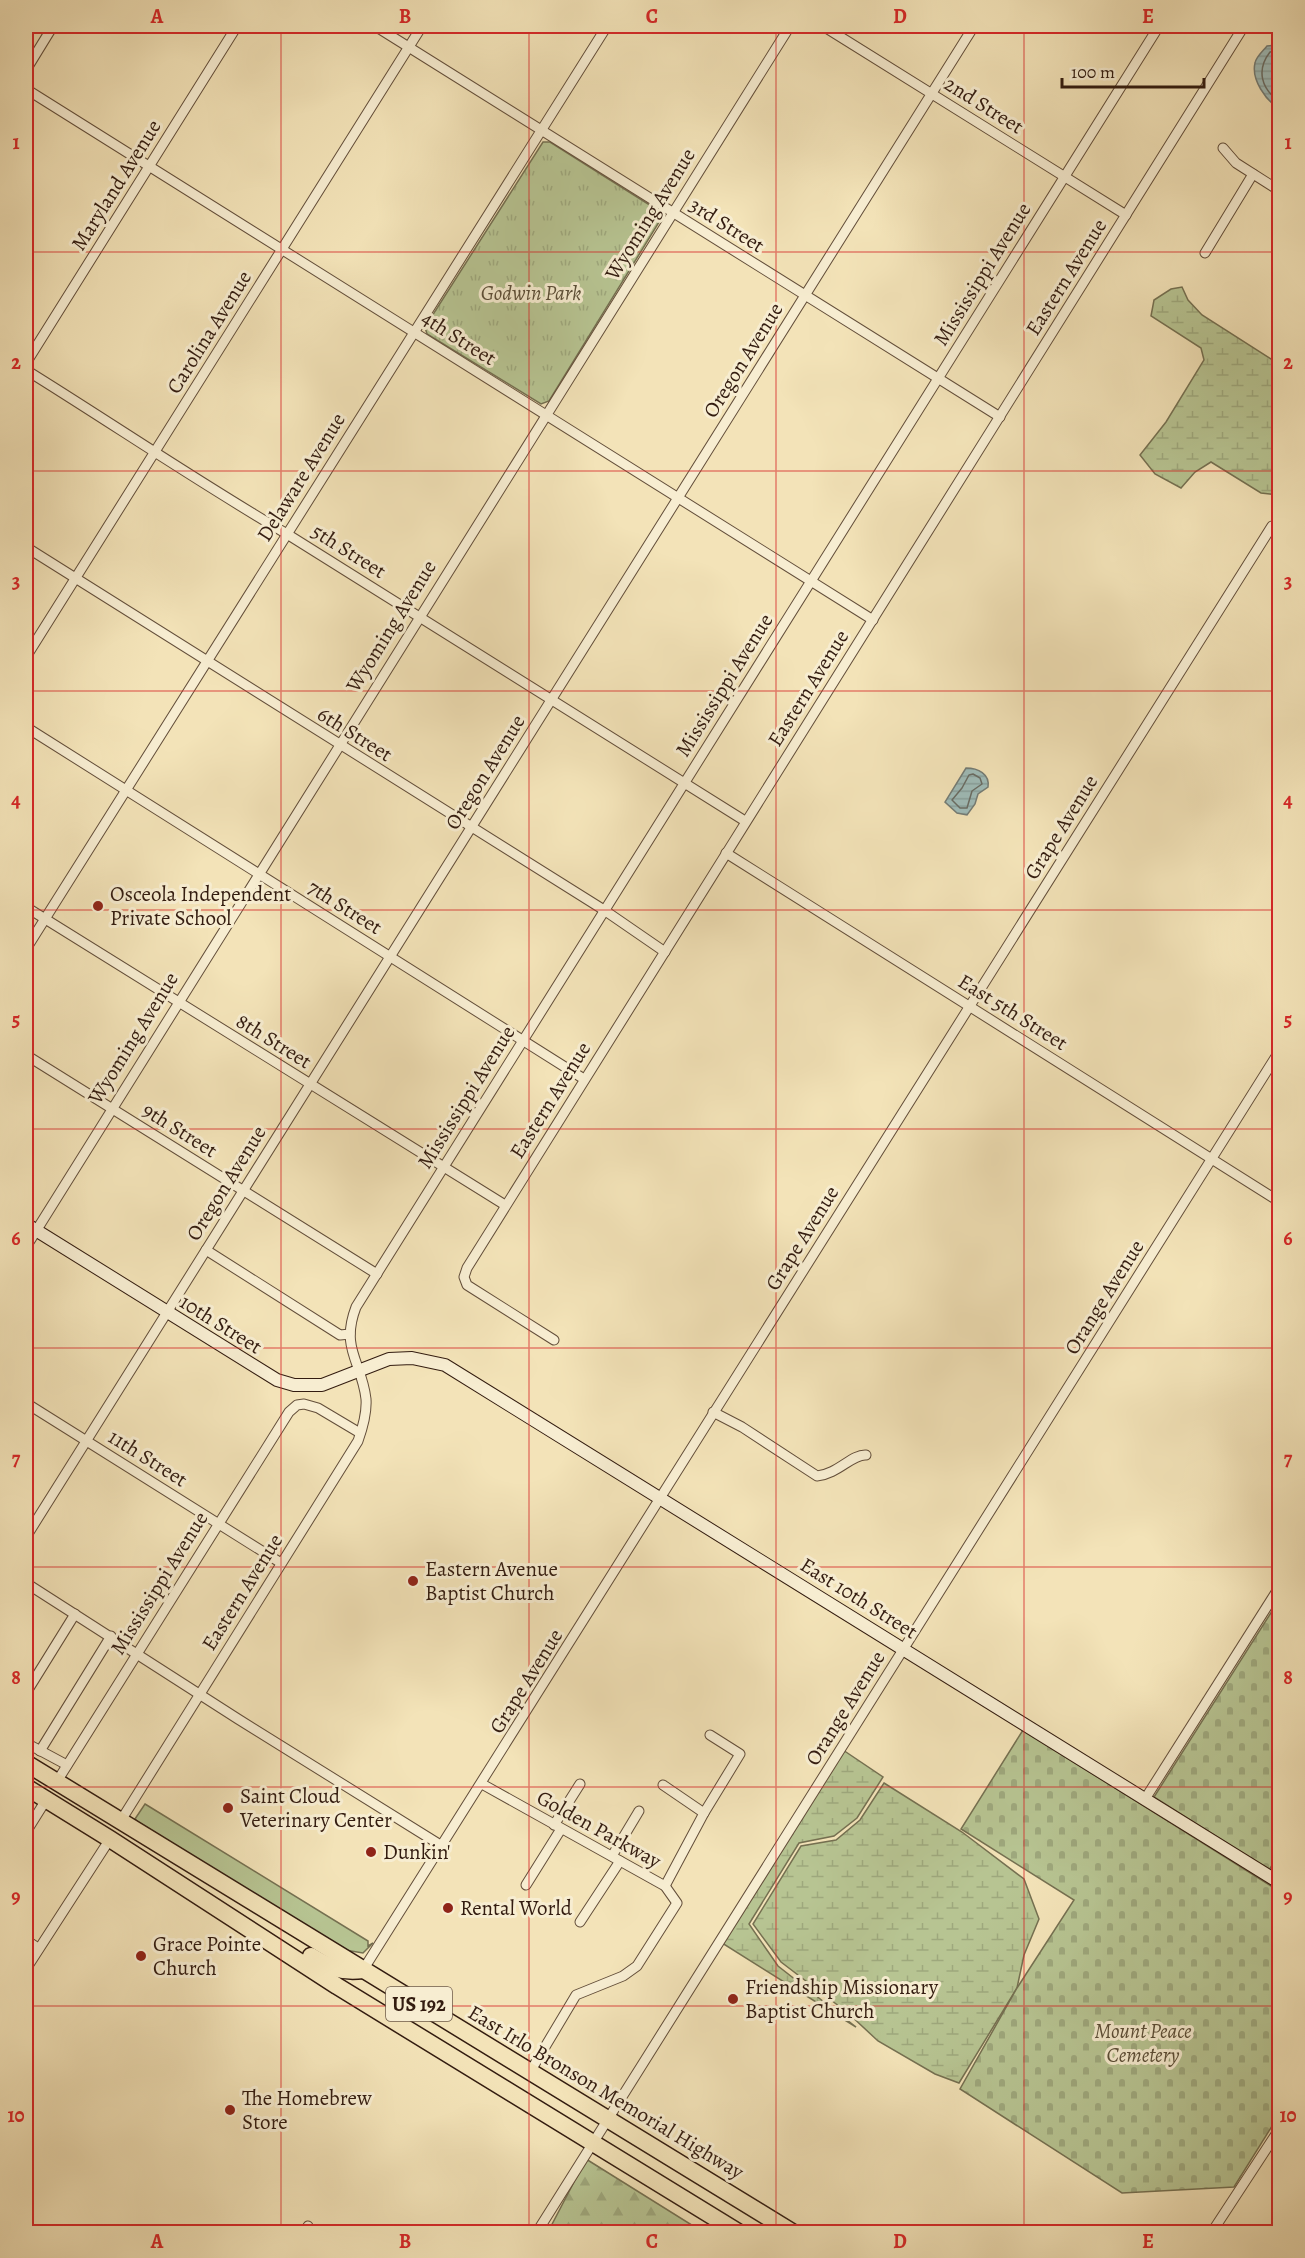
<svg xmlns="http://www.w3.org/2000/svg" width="1305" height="2258" viewBox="0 0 1305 2258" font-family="Alegreya,serif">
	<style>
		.grass { fill: #b7c492; stroke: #757051; stroke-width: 1.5 }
		.forest { fill: url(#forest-firs); stroke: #757051; stroke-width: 1.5 }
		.wetland { fill: url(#wetland-marsh); stroke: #757051; stroke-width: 1.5 }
		.cemetery { fill: url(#cemetery-stones); stroke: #757051; stroke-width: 1.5 }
		.park { fill: url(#park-tufts); stroke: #757051; stroke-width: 1.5 }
		.water { fill: url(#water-rules); stroke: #747c75; stroke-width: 1.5 }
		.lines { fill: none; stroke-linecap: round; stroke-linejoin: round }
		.shore { stroke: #696c64; stroke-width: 1.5 }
		.street-casing { stroke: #634e3a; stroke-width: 11 }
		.secondary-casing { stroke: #331c10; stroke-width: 14 }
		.highway-casing { stroke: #331c10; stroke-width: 19 }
		.street { stroke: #f7edd1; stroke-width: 9 }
		.secondary { stroke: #f7edd1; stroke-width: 12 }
		.highway { stroke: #f3e3b8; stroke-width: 16 }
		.grid { fill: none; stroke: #d62828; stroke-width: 1.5; stroke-opacity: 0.55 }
		.poi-dot { fill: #8f2418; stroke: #f7edd1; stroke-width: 2 }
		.labels { text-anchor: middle; stroke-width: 6; stroke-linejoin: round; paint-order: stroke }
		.shield { fill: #f7edd1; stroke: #6e5b4a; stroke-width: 1.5 }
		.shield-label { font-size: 20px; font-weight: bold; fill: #331c10 }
		.street-label { font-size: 21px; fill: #331c10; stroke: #f7edd1 }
		.park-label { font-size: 21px; font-style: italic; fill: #5b4e37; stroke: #f7edd1 }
		.poi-label { font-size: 21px; fill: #331c10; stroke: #f7edd1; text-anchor: start }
		.neatline { fill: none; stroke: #d62828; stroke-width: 2 }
		.grid-label { font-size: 20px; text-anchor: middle; font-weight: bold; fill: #d62828 }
	</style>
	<defs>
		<pattern id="forest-firs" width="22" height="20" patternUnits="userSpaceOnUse" patternTransform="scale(1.5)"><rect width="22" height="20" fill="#b7c492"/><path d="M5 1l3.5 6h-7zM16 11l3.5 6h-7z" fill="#9ea87d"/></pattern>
		<pattern id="wetland-marsh" width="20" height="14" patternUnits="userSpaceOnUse" patternTransform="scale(1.5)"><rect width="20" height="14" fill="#b7c492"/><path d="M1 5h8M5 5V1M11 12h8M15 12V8" fill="none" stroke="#9ea87d"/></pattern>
		<pattern id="cemetery-stones" width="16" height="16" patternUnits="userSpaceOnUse" patternTransform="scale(1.5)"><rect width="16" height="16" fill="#b7c492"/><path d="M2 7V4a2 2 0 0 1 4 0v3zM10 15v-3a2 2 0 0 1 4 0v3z" fill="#9ea87d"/></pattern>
		<pattern id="park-tufts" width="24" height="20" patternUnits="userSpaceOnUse" patternTransform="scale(1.5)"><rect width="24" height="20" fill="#b7c492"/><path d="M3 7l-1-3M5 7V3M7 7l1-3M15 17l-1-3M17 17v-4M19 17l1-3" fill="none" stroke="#9ea87d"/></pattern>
		<pattern id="water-rules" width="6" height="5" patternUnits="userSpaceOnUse" patternTransform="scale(1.5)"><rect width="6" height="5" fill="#9fbcb9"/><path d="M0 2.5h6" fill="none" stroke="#89a19e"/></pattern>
	</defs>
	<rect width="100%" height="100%" fill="#f3e3b8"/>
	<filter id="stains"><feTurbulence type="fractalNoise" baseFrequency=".00333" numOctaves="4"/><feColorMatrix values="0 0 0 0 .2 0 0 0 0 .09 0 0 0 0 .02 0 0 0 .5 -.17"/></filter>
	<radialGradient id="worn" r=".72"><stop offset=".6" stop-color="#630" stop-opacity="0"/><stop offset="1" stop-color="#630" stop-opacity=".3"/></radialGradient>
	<polygon class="grass" points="145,1804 368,1941 368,1946 373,1943 363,1953 345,1950 138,1822 135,1819"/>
	<polygon class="forest" points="586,2159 703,2232 548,2232"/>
	<g class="wetland">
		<polygon points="1182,287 1188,300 1202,315 1279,364 1279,495 1261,493 1211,462 1195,472 1181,488 1155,474 1140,455 1166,422 1204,360 1201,348 1151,316 1154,300 1171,289"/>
		<polygon points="843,1750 883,1777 857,1818 834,1836 799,1843 749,1924 778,1966 856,2027 722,1943"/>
		<polygon points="884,1783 962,1832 1024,1879 1039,1919 1024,1955 1017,1988 959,2083 935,2074 878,2041 848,2013 781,1962 753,1924 801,1846 836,1840 860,1820"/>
	</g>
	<g class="cemetery">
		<polygon points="1279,1600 1280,1853 1269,1870 1154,1797"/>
		<polygon points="1023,1730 1279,1891 1279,2115 1234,2187 1122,2193 960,2089 1017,1988 1074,1900 961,1829"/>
	</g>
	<polygon class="park" points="543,142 550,142 664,214 549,401 541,404 427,334 425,327"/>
	<g class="water">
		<path d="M 1279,45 L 1280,45 L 1279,109 C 1266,100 1251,80 1255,63 C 1256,57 1263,51 1267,46 Z"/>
		<path d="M 966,768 C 978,768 990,774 988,787 L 978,794 L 975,804 L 967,815 L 957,813 L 945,802 Z"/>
	</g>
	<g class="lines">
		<g class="shore">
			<path d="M 1280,51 L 1270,52 C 1256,70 1261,89 1280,102"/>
			<polygon points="973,774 980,778 982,784 972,791 967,808 960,808 952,800 962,788 969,775"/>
		</g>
		<defs>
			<g id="street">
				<polyline points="375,26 1000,417"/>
				<polyline points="823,26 1126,215"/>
				<polyline points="26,70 53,26"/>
				<polyline points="26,89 873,620"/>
				<polyline points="1223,148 1236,163 1280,191"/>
				<polyline points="1205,253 1253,174"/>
				<polyline points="26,363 237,26"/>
				<path d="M 26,370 C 113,424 198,482 287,534 L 745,821"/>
				<polyline points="26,547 604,910 665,952"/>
				<polyline points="26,657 422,26"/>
				<polyline points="26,727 584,1079"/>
				<polyline points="726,853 1280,1202"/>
				<polyline points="26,907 505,1205"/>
				<polyline points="26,949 607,26"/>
				<polyline points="26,1055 377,1274"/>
				<polyline points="26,1247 790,26"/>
				<polyline points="206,1250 340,1335 350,1334"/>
				<polyline points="554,1340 467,1285 464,1277 467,1268 1244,26"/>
				<polyline points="26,1403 281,1563"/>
				<path d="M 713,1412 L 742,1427 L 817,1476 C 838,1474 852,1454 866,1455"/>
				<polyline points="26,1537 974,26"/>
				<polyline points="26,1583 238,1719 442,1846"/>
				<polyline points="26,1693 75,1614"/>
				<polyline points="26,1743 67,1765"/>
				<polyline points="40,1751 111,1636"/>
				<polyline points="56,1783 289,1412 297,1405 304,1404 318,1408 360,1433"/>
				<polyline points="482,1784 665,1886 677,1903 637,1966 623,1976 576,1995 530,2072"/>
				<polyline points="663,1785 704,1813"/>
				<polyline points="1145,1799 1280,1586"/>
				<path d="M 120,1822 L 358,1441 C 363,1427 367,1413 366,1399 C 362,1362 340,1349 356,1307 L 1159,26"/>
				<polyline points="554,1825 580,1784"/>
				<polyline points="26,1832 46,1800"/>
				<polyline points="612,1856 639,1811"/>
				<polyline points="526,1885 561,1829"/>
				<polyline points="665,1886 704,1813 740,1754 710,1735"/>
				<polyline points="580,1922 620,1861"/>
				<polyline points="26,1940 38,1948"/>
				<polyline points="26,1969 110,1839"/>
				<polyline points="363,1970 1272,526"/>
				<polyline points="304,2232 308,2226"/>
				<polyline points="537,2232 1280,1050"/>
				<polyline points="1212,2232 1280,2128"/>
			</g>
			<polyline id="secondary" points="26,1224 277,1380 294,1385 322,1385 389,1359 412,1358 445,1365 1280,1883"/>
			<g id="highway">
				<polyline points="26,1763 792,2232"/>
				<polyline points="26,1787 110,1839 337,1986 738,2232"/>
				<path d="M 311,1956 C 329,1967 341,1973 363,1970"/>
			</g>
		</defs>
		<use href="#street" class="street-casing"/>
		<use href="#secondary" class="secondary-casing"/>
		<use href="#highway" class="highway-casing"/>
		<use href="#street" class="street"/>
		<use href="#secondary" class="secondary"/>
		<use href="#highway" class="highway"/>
	</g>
	<path class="grid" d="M 281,26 L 281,2232M 529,26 L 529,2232M 776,26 L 776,2232M 1024,26 L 1024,2232M 26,252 L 1280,252M 26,471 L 1280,471M 26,691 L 1280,691M 26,910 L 1280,910M 26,1129 L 1280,1129M 26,1348 L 1280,1348M 26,1567 L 1280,1567M 26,1787 L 1280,1787M 26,2006 L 1280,2006"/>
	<g class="poi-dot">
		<circle cx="98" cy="906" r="6"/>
		<circle cx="413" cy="1581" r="6"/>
		<circle cx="228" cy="1808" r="6"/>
		<circle cx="371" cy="1852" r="6"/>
		<circle cx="448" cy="1908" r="6"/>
		<circle cx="141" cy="1956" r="6"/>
		<circle cx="733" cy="1999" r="6"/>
		<circle cx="230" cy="2110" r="6"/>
	</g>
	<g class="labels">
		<rect class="shield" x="386" y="1987" width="66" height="34" rx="4.5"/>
		<g class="shield-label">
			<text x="419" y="2011">US 192</text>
		</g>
		<g class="street-label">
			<text transform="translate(984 105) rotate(32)" y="7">2nd Street</text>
			<text transform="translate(116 185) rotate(-58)" y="7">Maryland Avenue</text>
			<text transform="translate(650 214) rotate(-58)" y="7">Wyoming Avenue</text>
			<text transform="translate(727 225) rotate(32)" y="7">3rd Street</text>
			<text transform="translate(982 274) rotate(-58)" y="7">Mississippi Avenue</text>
			<text transform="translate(1066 277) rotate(-58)" y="7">Eastern Avenue</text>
			<text transform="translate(209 332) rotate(-58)" y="7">Carolina Avenue</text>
			<text transform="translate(459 338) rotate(32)" y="7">4th Street</text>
			<text transform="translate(743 360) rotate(-58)" y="7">Oregon Avenue</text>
			<text transform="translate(301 477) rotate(-58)" y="7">Delaware Avenue</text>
			<text transform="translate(349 551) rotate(32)" y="7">5th Street</text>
			<text transform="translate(391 626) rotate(-58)" y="7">Wyoming Avenue</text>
			<text transform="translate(724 685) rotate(-58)" y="7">Mississippi Avenue</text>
			<text transform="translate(808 688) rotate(-58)" y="7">Eastern Avenue</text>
			<text transform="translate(355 734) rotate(32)" y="7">6th Street</text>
			<text transform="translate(485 772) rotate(-58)" y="7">Oregon Avenue</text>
			<text transform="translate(1061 827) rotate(-58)" y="7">Grape Avenue</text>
			<text transform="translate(345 907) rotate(32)" y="7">7th Street</text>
			<text transform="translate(1013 1012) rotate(32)" y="7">East 5th Street</text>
			<text transform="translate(133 1038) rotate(-58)" y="7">Wyoming Avenue</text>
			<text transform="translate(274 1041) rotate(32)" y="7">8th Street</text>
			<text transform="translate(466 1097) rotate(-58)" y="7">Mississippi Avenue</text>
			<text transform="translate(550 1100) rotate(-58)" y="7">Eastern Avenue</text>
			<text transform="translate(180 1130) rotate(32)" y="7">9th Street</text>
			<text transform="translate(226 1183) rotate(-58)" y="7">Oregon Avenue</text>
			<text transform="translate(802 1238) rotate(-58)" y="7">Grape Avenue</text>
			<text transform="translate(1104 1297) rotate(-58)" y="7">Orange Avenue</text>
			<text transform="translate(221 1324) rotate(32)" y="7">10th Street</text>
			<text transform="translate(148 1458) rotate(32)" y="7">11th Street</text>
			<text transform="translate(159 1583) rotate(-58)" y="7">Mississippi Avenue</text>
			<text transform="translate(242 1592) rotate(-58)" y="7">Eastern Avenue</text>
			<text transform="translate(859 1598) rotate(32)" y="7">East 10th Street</text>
			<text transform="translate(526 1681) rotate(-58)" y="7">Grape Avenue</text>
			<text transform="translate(845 1708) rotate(-58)" y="7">Orange Avenue</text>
			<text transform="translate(599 1829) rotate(29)" y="7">Golden Parkway</text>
			<text transform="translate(606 2092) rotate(31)" y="7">East Irlo Bronson Memorial Highway</text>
		</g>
		<g class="park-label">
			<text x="531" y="300">Godwin Park</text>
			<text x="1143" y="2038">Mount Peace<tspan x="1143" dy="24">Cemetery</tspan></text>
		</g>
		<g class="poi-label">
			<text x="110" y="901">Osceola Independent<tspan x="110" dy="24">Private School</tspan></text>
			<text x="425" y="1576">Eastern Avenue<tspan x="425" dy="24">Baptist Church</tspan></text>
			<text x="240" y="1803">Saint Cloud<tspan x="240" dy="24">Veterinary Center</tspan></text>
			<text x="383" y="1859">Dunkin'</text>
			<text x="460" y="1915">Rental World</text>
			<text x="153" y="1951">Grace Pointe<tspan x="153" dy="24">Church</tspan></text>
			<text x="745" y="1994">Friendship Missionary<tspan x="745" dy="24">Baptist Church</tspan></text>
			<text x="242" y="2105">The Homebrew<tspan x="242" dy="24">Store</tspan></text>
		</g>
	</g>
	<rect width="1305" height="2258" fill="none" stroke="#f3e3b8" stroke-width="66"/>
	<path d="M1062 78v9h142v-9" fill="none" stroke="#331c10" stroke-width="3"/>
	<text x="1071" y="78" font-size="18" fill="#331c10" stroke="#f7edd1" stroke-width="4.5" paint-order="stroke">100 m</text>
	<rect x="33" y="33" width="1239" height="2192" class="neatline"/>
	<g class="grid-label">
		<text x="157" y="23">A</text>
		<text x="405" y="23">B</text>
		<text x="652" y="23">C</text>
		<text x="900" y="23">D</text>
		<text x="1148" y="23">E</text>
		<text x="16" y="149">1</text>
		<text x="1288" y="149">1</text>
		<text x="16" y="369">2</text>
		<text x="1288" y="369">2</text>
		<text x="16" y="588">3</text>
		<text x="1288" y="588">3</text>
		<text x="16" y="807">4</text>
		<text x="1288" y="807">4</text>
		<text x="16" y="1026">5</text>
		<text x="1288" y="1026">5</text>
		<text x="16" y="1245">6</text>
		<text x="1288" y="1245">6</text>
		<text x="16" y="1465">7</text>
		<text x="1288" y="1465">7</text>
		<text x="16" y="1684">8</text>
		<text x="1288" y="1684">8</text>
		<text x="16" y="1903">9</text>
		<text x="1288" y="1903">9</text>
		<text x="16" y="2122">10</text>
		<text x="1288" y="2122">10</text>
		<text x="157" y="2248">A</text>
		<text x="405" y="2248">B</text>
		<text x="652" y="2248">C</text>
		<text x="900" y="2248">D</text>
		<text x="1148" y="2248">E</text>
	</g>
	<rect width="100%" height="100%" filter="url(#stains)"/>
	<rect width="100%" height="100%" fill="url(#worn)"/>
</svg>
